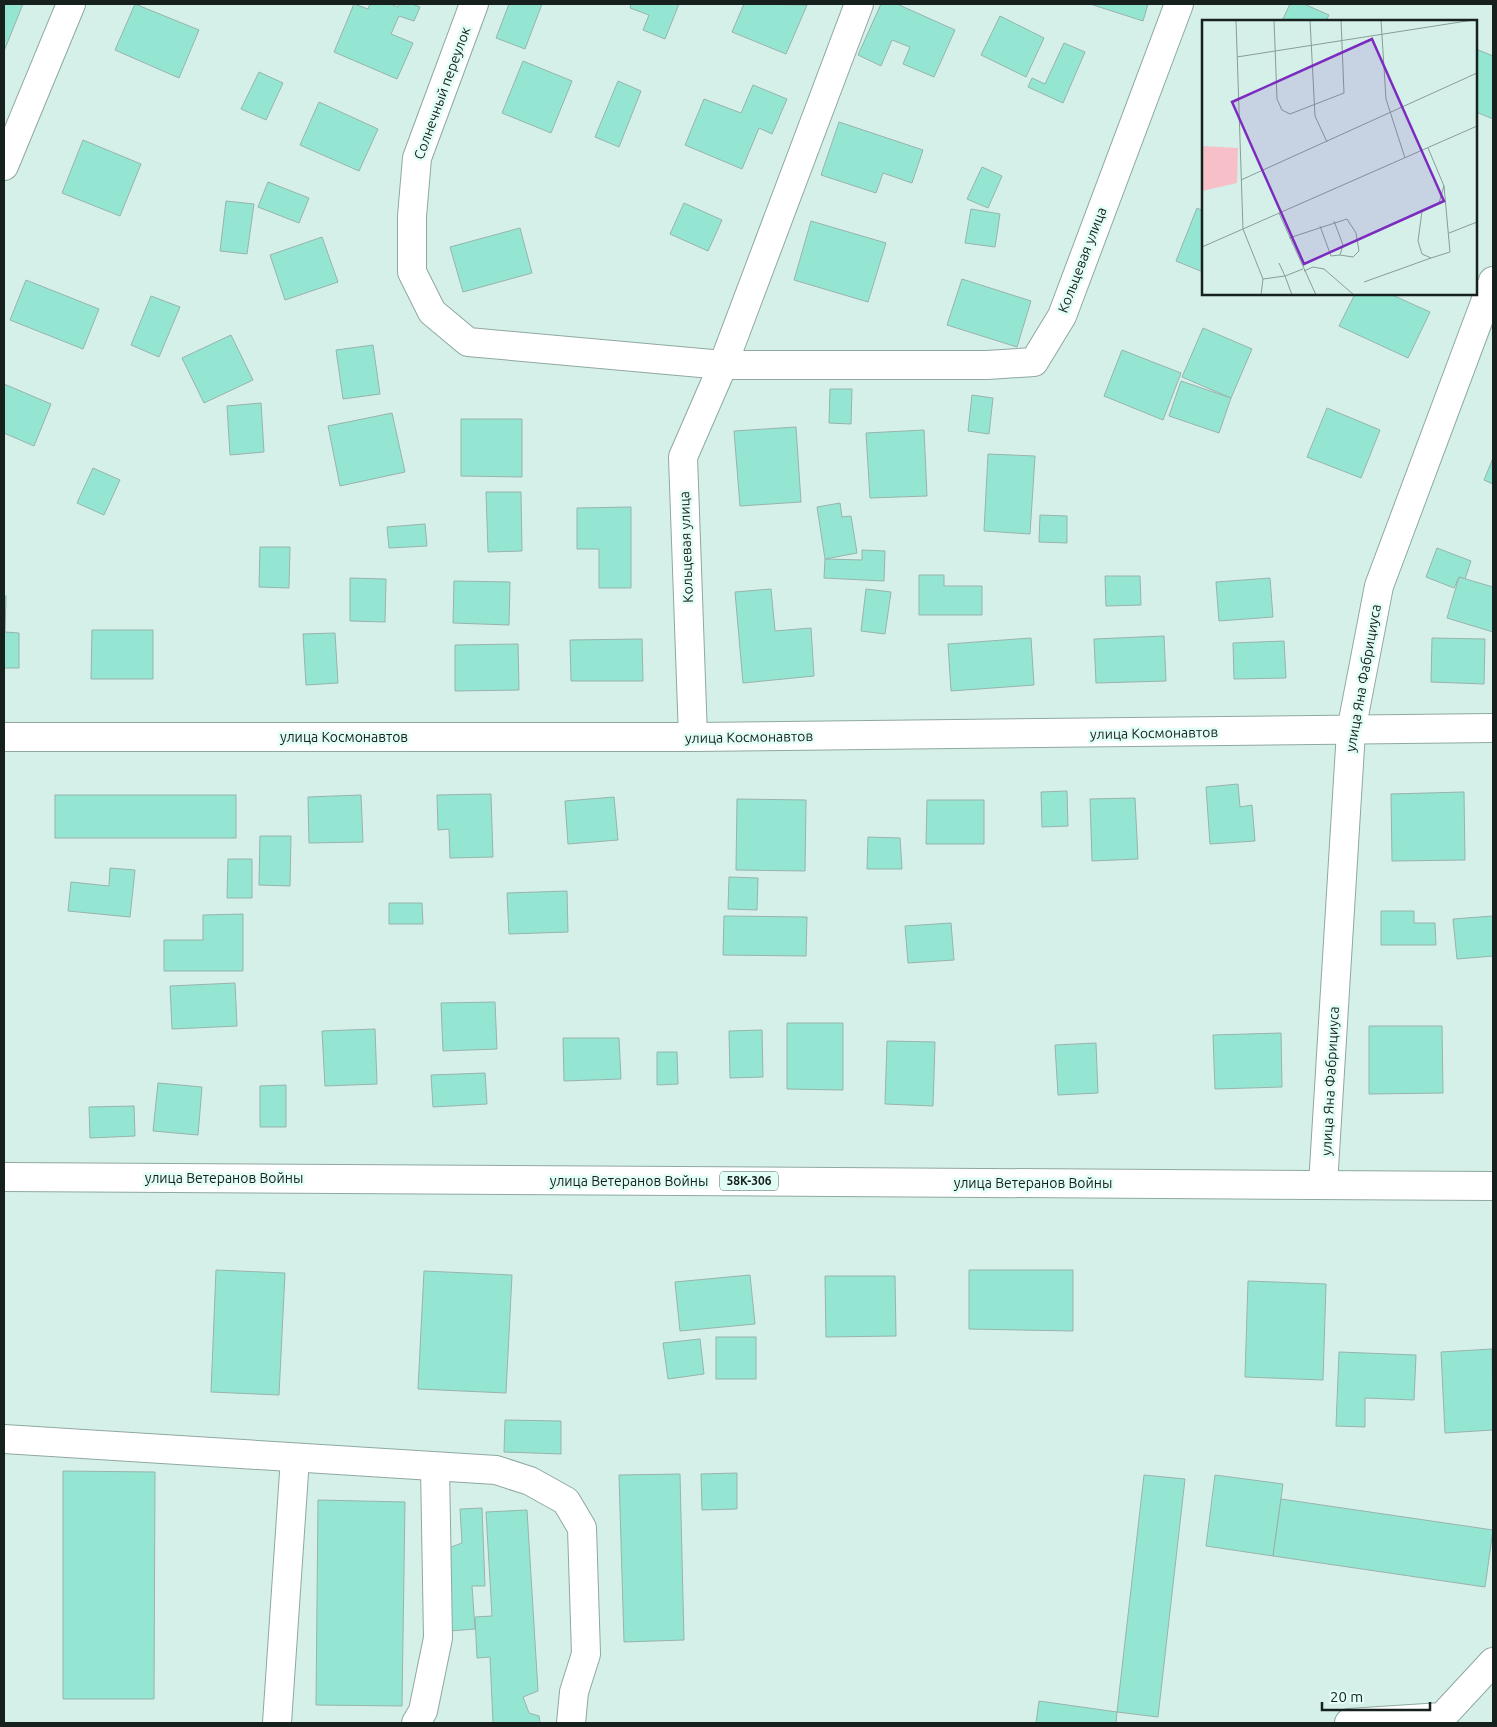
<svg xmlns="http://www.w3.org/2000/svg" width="1497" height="1727" viewBox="0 0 1497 1727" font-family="Ubuntu,sans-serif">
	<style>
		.building { fill: #94e6d3; stroke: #99b3ac }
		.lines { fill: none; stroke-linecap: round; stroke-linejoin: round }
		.street-casing { stroke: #8fa8a1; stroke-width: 30 }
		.highway-casing { stroke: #8fa8a1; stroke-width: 30 }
		.street { stroke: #fff; stroke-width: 28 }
		.highway { stroke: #fff; stroke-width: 28 }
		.labels { text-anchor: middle; stroke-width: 5; stroke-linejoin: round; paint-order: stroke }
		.shield { fill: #e2fdf6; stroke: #53625e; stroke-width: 1 }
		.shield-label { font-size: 12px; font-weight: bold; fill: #16201d }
		.street-label { font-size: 14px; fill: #16201d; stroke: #e2fdf6 }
		.inset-road { fill: none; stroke: #899d97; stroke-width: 1 }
		.view { fill: #7b2cbf; fill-opacity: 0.15; stroke: #7b2cbf; stroke-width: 2.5 }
		.inset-edge { fill: none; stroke: #16201d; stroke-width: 2.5 }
	</style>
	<rect width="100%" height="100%" fill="#d5f0e9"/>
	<g class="building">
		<polygon points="4,4 23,4 4,51"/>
		<polygon points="135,4 199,30 179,78 115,50"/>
		<polygon points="354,4 368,9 370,4 390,4 398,7 399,4 412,4 420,7 414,21 399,16 391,34 413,43 397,79 334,52"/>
		<polygon points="509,4 542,4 525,49 496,38"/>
		<polygon points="631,4 679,4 665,39 643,30 649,15 630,8"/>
		<polygon points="744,4 807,5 786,54 732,32"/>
		<polygon points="881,4 897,4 955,30 934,77 903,64 910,47 892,40 881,66 858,55"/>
		<polygon points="1090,4 1148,4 1143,21"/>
		<polygon points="1290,4 1304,4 1329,15 1326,21 1282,21"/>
		<polygon points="1000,16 1044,38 1026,77 981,55"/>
		<polygon points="1064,43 1085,52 1063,103 1028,87 1032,78 1045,84"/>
		<polygon points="1476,49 1493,56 1493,119 1476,112"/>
		<polygon points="523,61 572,81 551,133 502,113"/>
		<polygon points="259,72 283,83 266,120 241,109"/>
		<polygon points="618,81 641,91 619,147 595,137"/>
		<polygon points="753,85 787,99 772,134 759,128 742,169 685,145 704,99 741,113"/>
		<polygon points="319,102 378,129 359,171 300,145"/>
		<polygon points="839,122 923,150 912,183 883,173 876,193 821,175"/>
		<polygon points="83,140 141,164 120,216 62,193"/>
		<polygon points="982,167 1002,176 988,208 967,199"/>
		<polygon points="268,182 309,198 299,223 258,207"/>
		<polygon points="226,201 254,204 247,254 220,251"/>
		<polygon points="684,203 722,220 708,251 670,234"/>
		<polygon points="1197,208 1203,211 1203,272 1176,261"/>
		<polygon points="971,209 1000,214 995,247 965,243"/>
		<polygon points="811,221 886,243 868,302 794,280"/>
		<polygon points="520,228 532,273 463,292 450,247"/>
		<polygon points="322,237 338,282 285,300 270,255"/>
		<polygon points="962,279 1031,301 1017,347 947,325"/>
		<polygon points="26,280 99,309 83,349 10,320"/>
		<polygon points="1355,294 1390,294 1430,312 1408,358 1339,326"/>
		<polygon points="151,296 180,307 159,357 131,345"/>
		<polygon points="1203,328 1252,349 1231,398 1182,377"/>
		<polygon points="231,335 253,380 204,403 182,358"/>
		<polygon points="373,345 380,394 343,399 336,350"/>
		<polygon points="1122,350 1181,373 1163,420 1104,396"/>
		<polygon points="1181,381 1231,398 1219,433 1169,416"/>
		<polygon points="4,384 51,404 34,446 4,433"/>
		<polygon points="830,389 852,389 851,424 829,423"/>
		<polygon points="972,395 993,398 989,434 968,431"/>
		<polygon points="261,403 264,452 230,455 227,406"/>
		<polygon points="1327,408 1380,430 1361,478 1307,457"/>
		<polygon points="392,413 405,472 340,486 328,426"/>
		<polygon points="461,419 522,419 522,477 461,476"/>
		<polygon points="796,427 801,502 740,506 734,431"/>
		<polygon points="924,430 927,496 870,498 866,433"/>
		<polygon points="988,454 1035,456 1030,534 984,531"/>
		<polygon points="1493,458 1493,484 1484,480"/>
		<polygon points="93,468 120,480 104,515 77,503"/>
		<polygon points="486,492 521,492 522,551 488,552"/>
		<polygon points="840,503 842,517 851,516 857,553 825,559 817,507"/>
		<polygon points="631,507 631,588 599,588 599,549 577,549 577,508"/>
		<polygon points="1040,515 1067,516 1067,543 1039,542"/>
		<polygon points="425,524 427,546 389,548 387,527"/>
		<polygon points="260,547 290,547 289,588 259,587"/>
		<polygon points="1437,548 1471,561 1465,579 1459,577 1454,588 1426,577"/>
		<polygon points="862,550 885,551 884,581 824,578 825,559 862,560"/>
		<polygon points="919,575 944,575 944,586 982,586 982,615 919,615"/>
		<polygon points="1105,576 1140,576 1141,605 1106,606"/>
		<polygon points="1459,577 1493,587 1493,632 1447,618"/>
		<polygon points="350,578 386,579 385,622 350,621"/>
		<polygon points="1270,578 1273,617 1219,621 1216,582"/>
		<polygon points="454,581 510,582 509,625 453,623"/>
		<polygon points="771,589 775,631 811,628 814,676 743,683 735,592"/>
		<polygon points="866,589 891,592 885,634 861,631"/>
		<polygon points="4,596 6,596 5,632 19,633 19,668 4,668"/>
		<polygon points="92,630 153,630 153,679 91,679"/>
		<polygon points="335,633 338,683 306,685 303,634"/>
		<polygon points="1164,636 1166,681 1096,683 1094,639"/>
		<polygon points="1031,638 1034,685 951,691 948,644"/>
		<polygon points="1432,638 1485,639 1484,684 1431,682"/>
		<polygon points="642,639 643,681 571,681 570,640"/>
		<polygon points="1284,641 1286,678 1234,679 1233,643"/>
		<polygon points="518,644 519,690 455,691 455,645"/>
		<polygon points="1238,784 1240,807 1252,805 1255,841 1210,844 1206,787"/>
		<polygon points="1067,791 1068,826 1042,827 1041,792"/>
		<polygon points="1464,792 1465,860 1392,861 1391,794"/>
		<polygon points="491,794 493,857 450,858 449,829 438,830 437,795"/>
		<rect x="55" y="795" width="181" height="43"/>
		<polygon points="361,795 363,842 309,843 308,797"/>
		<polygon points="614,797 618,840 568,844 565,801"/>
		<polygon points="1135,798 1138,859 1092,861 1090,799"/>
		<polygon points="737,799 806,800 805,871 736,870"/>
		<polygon points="927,800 984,800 984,844 926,844"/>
		<polygon points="260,836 291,836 290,886 259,885"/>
		<polygon points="868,837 900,838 902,869 867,869"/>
		<polygon points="228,859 252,859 252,898 227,898"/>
		<polygon points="110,868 135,870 130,917 68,911 71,882 109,886"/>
		<polygon points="729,877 758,878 757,910 728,909"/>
		<polygon points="567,891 568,932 509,934 507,893"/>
		<polygon points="389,903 422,903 423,924 389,924"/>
		<polygon points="1381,911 1414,911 1414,923 1435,923 1436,945 1381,945"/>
		<polygon points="243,914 243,971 164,971 164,940 203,940 203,915"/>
		<polygon points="724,916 807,917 806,956 723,955"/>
		<polygon points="1493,916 1493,956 1457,959 1453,919"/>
		<polygon points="951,923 954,960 908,963 905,926"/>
		<polygon points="235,983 237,1026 172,1029 170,986"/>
		<polygon points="495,1002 497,1049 443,1051 441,1003"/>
		<polygon points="787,1023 843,1023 843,1090 787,1089"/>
		<polygon points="1369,1026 1442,1026 1443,1093 1369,1094"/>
		<polygon points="375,1029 377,1084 325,1086 322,1031"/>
		<polygon points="762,1030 763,1077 730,1078 729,1031"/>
		<polygon points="1281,1033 1282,1087 1215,1089 1213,1035"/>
		<polygon points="563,1038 619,1038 621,1079 564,1081"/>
		<polygon points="887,1041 935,1042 933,1106 885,1104"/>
		<polygon points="1096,1043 1098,1093 1058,1095 1055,1045"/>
		<polygon points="657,1052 677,1052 678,1084 657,1085"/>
		<polygon points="485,1073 487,1104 433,1107 431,1075"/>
		<polygon points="158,1083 202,1087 198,1135 153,1131"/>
		<polygon points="286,1085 286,1127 260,1127 260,1086"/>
		<polygon points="134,1106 135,1136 90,1138 89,1107"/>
		<polygon points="216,1270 285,1273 279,1395 211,1392"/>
		<polygon points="969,1270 1073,1270 1073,1331 969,1329"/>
		<polygon points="424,1271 512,1275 506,1393 418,1389"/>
		<polygon points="750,1275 755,1324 680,1331 675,1282"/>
		<polygon points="825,1276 895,1276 896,1336 826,1337"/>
		<polygon points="1248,1281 1326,1284 1323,1380 1245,1377"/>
		<rect x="716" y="1337" width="40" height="42"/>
		<polygon points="700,1339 704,1374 668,1379 663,1343"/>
		<polygon points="1492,1349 1493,1430 1445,1433 1441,1352"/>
		<polygon points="1339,1352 1416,1355 1414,1400 1365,1398 1365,1427 1336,1426"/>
		<polygon points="505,1420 561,1421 561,1454 504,1452"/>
		<polygon points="63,1471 155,1472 154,1699 63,1699"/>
		<polygon points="737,1473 737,1509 702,1510 701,1474"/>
		<polygon points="680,1474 684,1640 624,1642 619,1475"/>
		<polygon points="1144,1475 1185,1479 1158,1717 1117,1712"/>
		<polygon points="1215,1475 1283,1484 1273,1556 1206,1546"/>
		<polygon points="1281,1499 1493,1530 1485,1587 1273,1556"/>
		<polygon points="318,1500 405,1502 402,1706 316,1705"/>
		<polygon points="482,1508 485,1586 472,1586 475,1629 450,1631 446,1549 462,1543 460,1509"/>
		<polygon points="527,1510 538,1691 523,1697 529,1713 539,1716 540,1723 493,1723 490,1657 477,1658 475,1617 492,1616 486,1512"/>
		<polygon points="1039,1701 1117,1712 1116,1723 1036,1723"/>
	</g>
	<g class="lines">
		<defs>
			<g id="street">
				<polyline points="474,4 417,158 412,216 412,272 432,312 468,342 723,365 987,365 1034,362 1062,316 1179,4"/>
				<polyline points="4,166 71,4"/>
				<polyline points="4,737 693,737 1493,728"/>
				<polyline points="693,737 683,457 723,365 859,4"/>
				<polyline points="1323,1185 1351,731 1379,586 1493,281"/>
				<polyline points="4,1439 496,1470 530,1481 566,1501 582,1528 586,1654 574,1692 571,1723"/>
				<polyline points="277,1723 295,1458"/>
				<polyline points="416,1723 423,1711 438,1638 435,1467"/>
				<polyline points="1349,1723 1442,1717 1493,1662"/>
			</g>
			<polyline id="highway" points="4,1177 1493,1186"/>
		</defs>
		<use href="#street" class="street-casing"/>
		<use href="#highway" class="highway-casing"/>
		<use href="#street" class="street"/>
		<use href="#highway" class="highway"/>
	</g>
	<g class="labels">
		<rect class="shield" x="720" y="1171.5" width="58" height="19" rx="4"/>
		<g class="shield-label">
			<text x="749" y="1185">58К-306</text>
		</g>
		<g class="street-label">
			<text transform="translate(442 93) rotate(-70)" y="5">Солнечный переулок</text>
			<text transform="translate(1082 260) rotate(-69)" y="5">Кольцевая улица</text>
			<text transform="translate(686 547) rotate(-92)" y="5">Кольцевая улица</text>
			<text transform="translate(1363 678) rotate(-80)" y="5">улица Яна Фабрициуса</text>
			<text transform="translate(1154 733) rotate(-1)" y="5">улица Космонавтов</text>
			<text x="344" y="742">улица Космонавтов</text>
			<text transform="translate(749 737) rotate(-1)" y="5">улица Космонавтов</text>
			<text transform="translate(1330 1081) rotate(-87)" y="5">улица Яна Фабрициуса</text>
			<text x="224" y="1183">улица Ветеранов Войны</text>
			<text x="629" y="1186">улица Ветеранов Войны</text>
			<text x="1033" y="1188">улица Ветеранов Войны</text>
		</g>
	</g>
	<g transform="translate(1202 20)">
		<rect width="275" height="275" fill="#d5f0e9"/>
		<path d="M 0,126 L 36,128 L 35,163 L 0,171 Z" fill="#f7c0c8"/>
		<path class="inset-road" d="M 34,0 L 41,209 L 61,259M 72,0 L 75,79 L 80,90 L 88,94 L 142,73 L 139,0M 108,0 L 113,96 L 125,122M 179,0 L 184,79 L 203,138M 35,37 L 271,0M 226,128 L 242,166 L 248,232 L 229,238 L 220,234 L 216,221 L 220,191 L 237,183 L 242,166M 39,160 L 275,53M 77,193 L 114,275M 118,206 L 129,236 L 138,235 L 141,225 L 132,201M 247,213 L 275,202M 87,218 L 145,199 L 154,213 L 157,231 L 151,237 L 138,235M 0,227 L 275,106M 77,243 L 83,256 L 101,249M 102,251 L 111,247 L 122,249 L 152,275M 162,262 L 229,238M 59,275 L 61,259 L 83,256 L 90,275"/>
		<path class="view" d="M 170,19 L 242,181 L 102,244 L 30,82 Z"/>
		<rect width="275" height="275" class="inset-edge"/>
	</g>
	<rect width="1497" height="1727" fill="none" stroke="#16201d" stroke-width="10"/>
	<path d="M1322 1702v8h108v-8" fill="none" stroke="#16201d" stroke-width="2.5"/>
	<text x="1330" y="1702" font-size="15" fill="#16201d" stroke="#e2fdf6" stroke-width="4" paint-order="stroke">20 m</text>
</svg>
